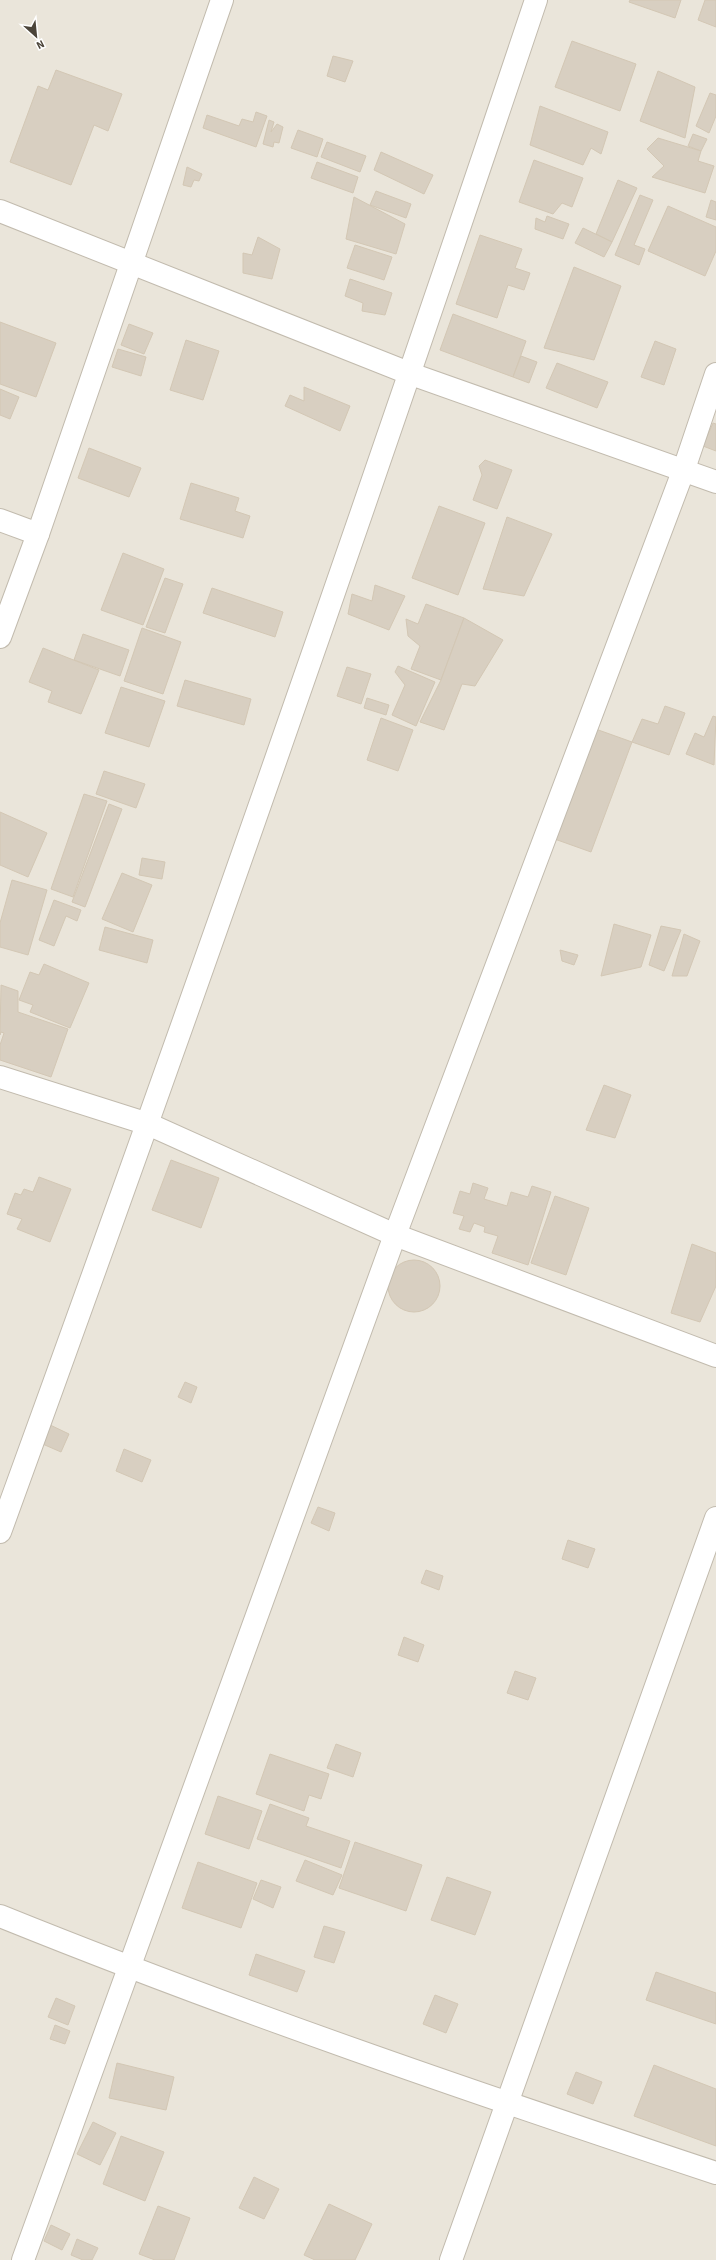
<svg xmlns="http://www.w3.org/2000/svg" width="716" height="2260" viewBox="0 0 716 2260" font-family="'Source Sans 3',sans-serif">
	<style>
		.residential { fill: #eae5da }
		.building { fill: #d8cfc1; stroke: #d3c7b4 }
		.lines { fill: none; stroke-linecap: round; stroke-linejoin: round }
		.minor-casing { stroke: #c2bbae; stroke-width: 24 }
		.tertiary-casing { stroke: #c2bbae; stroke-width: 24 }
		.minor { stroke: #fff; stroke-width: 22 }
		.tertiary { stroke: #fff; stroke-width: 22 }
	</style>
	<rect width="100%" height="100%" fill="#f6f3ec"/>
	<rect class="residential" x="0" y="0" width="716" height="2260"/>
	<g class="building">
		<polygon points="630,0 681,0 675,18 629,2"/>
		<polygon points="705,0 716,0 716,27 698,20"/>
		<polygon points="572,41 636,64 620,111 555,87"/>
		<polygon points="333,56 353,61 345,82 327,76"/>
		<polygon points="56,70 122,94 108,131 94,125 71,185 10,162 38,86 48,90"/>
		<polygon points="658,71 695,87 685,138 640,121"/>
		<polygon points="710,93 716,95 716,116 709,133 696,126"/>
		<polygon points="540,106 608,132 601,154 591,148 583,165 530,145"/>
		<polygon points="256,112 267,116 256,147 203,128 207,115 239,126 242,119 253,122"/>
		<polygon points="269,120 274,122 271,132 277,124 283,127 279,143 274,142 273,147 263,144"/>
		<polygon points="298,130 323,139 317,157 291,148"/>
		<polygon points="693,134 707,139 701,151 688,146"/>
		<polygon points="658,138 701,151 698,161 714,166 705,193 652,177 664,166 647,149"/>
		<polygon points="327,142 366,156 360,172 321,157"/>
		<polygon points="381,152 433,175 424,194 374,170"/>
		<polygon points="534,160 583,178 572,207 562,203 553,214 519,202"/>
		<polygon points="317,162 358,177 353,193 311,178"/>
		<polygon points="187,167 202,174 199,181 194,180 191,187 183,185"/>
		<polygon points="618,180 637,188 612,242 596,234"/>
		<polygon points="376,191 411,204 406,218 370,205"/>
		<polygon points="640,195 653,200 634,245 645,249 639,265 615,255"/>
		<polygon points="354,197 405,224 396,254 346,239"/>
		<polygon points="711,200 716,202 716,220 706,217"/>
		<polygon points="668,206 716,227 716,251 705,276 648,251"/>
		<polygon points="547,216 569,224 563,239 535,229 536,218 545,222"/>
		<polygon points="583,228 612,242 604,257 575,243"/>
		<polygon points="480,235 522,249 515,268 530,273 524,290 508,285 497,318 456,304"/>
		<polygon points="258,237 280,249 272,279 243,273 243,253 252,255"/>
		<polygon points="355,245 392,257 384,280 347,268"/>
		<polygon points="574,267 621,286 594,360 544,348"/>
		<polygon points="350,279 392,293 385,315 362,311 363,303 345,296"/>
		<polygon points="453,314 526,341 513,377 440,350"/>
		<polygon points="0,322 56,343 36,397 0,384"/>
		<polygon points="129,324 153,333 144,354 121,345"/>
		<polygon points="186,340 219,351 203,400 170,390"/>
		<polygon points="655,341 676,349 664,385 641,377"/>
		<polygon points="118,349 146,357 141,376 112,367"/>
		<polygon points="521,356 537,362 529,383 513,377"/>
		<polygon points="557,363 608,382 597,408 546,388"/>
		<polygon points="304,387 350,406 340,431 285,406 290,395 304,401"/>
		<polygon points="0,389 19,397 10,419 0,415"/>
		<polygon points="713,423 716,424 716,451 703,446"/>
		<polygon points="89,448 141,468 129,497 78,478"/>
		<polygon points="485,460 512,470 497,509 473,500 482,475 479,466"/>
		<polygon points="191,483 239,498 235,511 250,516 243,538 180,519"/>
		<polygon points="439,506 485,523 458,595 412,578"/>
		<polygon points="507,517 552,534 524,596 483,589"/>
		<polygon points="123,553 164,569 143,625 101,610"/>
		<polygon points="165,578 183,584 165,633 146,627"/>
		<polygon points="375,585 405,596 389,630 348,614 352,594 372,601"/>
		<polygon points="212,588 283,612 275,637 203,613"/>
		<polygon points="426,604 464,618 441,680 411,669 420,646 408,636 406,619 418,624"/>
		<polygon points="464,618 503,640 475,686 462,684 444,730 420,722 441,680"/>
		<polygon points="142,628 181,642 163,694 124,681"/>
		<polygon points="83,634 129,650 120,676 74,660"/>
		<polygon points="43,648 99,670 81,714 48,702 52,691 29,682"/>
		<polygon points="398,666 435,682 416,726 392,715 405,685 395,672"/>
		<polygon points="347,667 371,674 361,704 337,696"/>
		<polygon points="185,680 251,699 244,725 177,706"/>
		<polygon points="121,687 165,701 149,747 105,733"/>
		<polygon points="367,698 389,705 386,715 364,708"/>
		<polygon points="665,706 685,713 669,755 632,742 642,719 658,724"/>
		<polygon points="713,716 716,717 714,765 686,754 695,733 704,737"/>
		<polygon points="381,718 413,730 398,771 367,760"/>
		<polygon points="590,727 632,742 591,852 549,837"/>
		<polygon points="104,771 145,784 136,808 96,794"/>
		<polygon points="84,794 107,801 73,897 51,889"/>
		<polygon points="109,804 122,809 85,907 72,902"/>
		<polygon points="0,812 47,833 28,877 0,865"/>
		<polygon points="142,858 165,862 162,879 139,875"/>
		<polygon points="122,873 152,885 133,932 102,919"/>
		<polygon points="12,880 47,890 28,955 0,947 0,923"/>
		<polygon points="54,900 81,910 77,921 66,916 54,946 39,940"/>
		<polygon points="614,924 651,935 641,967 601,976"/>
		<polygon points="661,926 681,930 664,971 649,965"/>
		<polygon points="105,927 153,940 147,963 99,950"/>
		<polygon points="684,934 700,941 687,976 672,976"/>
		<polygon points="560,950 578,955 574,965 562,961"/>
		<polygon points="44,964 89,983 70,1028 30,1012 33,1005 19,1000 30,972 39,975"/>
		<polygon points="1,985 18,991 18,1012 68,1029 51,1077 0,1060 0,1045 4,1033 1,1032 0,1035"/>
		<polygon points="604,1085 631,1095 615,1138 586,1130"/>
		<polygon points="171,1160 219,1178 201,1228 152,1210"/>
		<polygon points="39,1177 71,1189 50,1242 17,1229 22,1219 7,1214 15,1193 21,1195 24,1189 33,1192"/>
		<polygon points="473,1183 488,1188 484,1199 507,1206 511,1192 528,1197 532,1186 551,1192 528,1265 492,1253 498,1236 484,1232 485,1227 474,1223 470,1232 459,1229 464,1216 453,1213 460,1191 470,1194"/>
		<polygon points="555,1196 589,1208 566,1275 531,1263"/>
		<polygon points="692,1244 716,1253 716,1286 700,1322 671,1313"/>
		<circle cx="414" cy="1286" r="26"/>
		<polygon points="185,1382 197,1387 191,1403 178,1397"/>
		<polygon points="46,1423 69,1434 61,1452 38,1442"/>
		<polygon points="124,1449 151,1460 142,1482 116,1471"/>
		<polygon points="318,1507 335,1513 329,1531 311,1523"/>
		<polygon points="568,1540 595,1549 588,1568 562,1559"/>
		<polygon points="426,1570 443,1576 439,1590 421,1583"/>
		<polygon points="404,1637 424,1645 418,1662 398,1655"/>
		<polygon points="515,1671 536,1678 528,1700 507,1693"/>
		<polygon points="336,1744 361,1753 353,1777 327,1768"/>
		<polygon points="270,1754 329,1774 321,1799 309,1795 304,1811 256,1794"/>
		<polygon points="218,1796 262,1811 249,1849 205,1834"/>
		<polygon points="270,1804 309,1818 306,1826 350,1841 341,1868 257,1839"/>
		<polygon points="355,1842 422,1865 406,1911 339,1888"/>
		<polygon points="305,1860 342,1875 333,1895 296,1881"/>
		<polygon points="198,1862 257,1883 241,1928 182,1908"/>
		<polygon points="447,1877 491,1892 475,1935 431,1920"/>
		<polygon points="261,1880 281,1887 273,1908 253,1899"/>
		<polygon points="324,1926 345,1932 334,1963 314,1957"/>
		<polygon points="256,1954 305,1971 297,1992 249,1975"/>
		<polygon points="656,1972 716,1993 716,2024 646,2000"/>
		<polygon points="435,1995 458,2004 446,2033 423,2024"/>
		<polygon points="56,1998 75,2006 68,2025 48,2017"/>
		<polygon points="55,2025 70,2031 65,2044 50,2039"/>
		<polygon points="117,2063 174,2077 166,2110 109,2098"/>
		<polygon points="654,2065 716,2089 716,2146 634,2116"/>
		<polygon points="576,2072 602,2082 593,2104 567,2094"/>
		<polygon points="93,2122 116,2133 100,2165 77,2154"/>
		<polygon points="121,2136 164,2152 145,2201 103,2184"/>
		<polygon points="254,2177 279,2189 264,2219 239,2208"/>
		<polygon points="329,2204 372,2224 355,2260 315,2260 304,2255"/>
		<polygon points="158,2206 190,2218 174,2260 155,2260 139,2254"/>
		<polygon points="51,2225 70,2234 62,2250 44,2241"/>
		<polygon points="77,2239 98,2248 92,2260 83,2260 71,2255"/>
	</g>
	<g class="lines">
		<defs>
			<g id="minor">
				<polyline points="0,211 411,374 716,482"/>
				<polyline points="0,520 38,534"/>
				<polyline points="0,637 38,534 222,0"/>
				<polyline points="0,1077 148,1124 395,1235 716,1356"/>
				<path d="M 0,1532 C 185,1024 364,513 536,0"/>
				<path d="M 0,1916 C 235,2011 475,2093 716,2173"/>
				<polyline points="23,2260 395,1235 684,469 716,374"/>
			</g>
			<polyline id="tertiary" points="451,2260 716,1518"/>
		</defs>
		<use href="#minor" class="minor-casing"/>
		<use href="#tertiary" class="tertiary-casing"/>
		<use href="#minor" class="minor"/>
		<use href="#tertiary" class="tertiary"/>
	</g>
	<g transform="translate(36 36) rotate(153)" stroke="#ffffff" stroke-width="3" paint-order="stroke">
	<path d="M0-3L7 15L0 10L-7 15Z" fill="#4b4439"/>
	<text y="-6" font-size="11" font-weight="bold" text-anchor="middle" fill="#4b4439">N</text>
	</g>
</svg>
